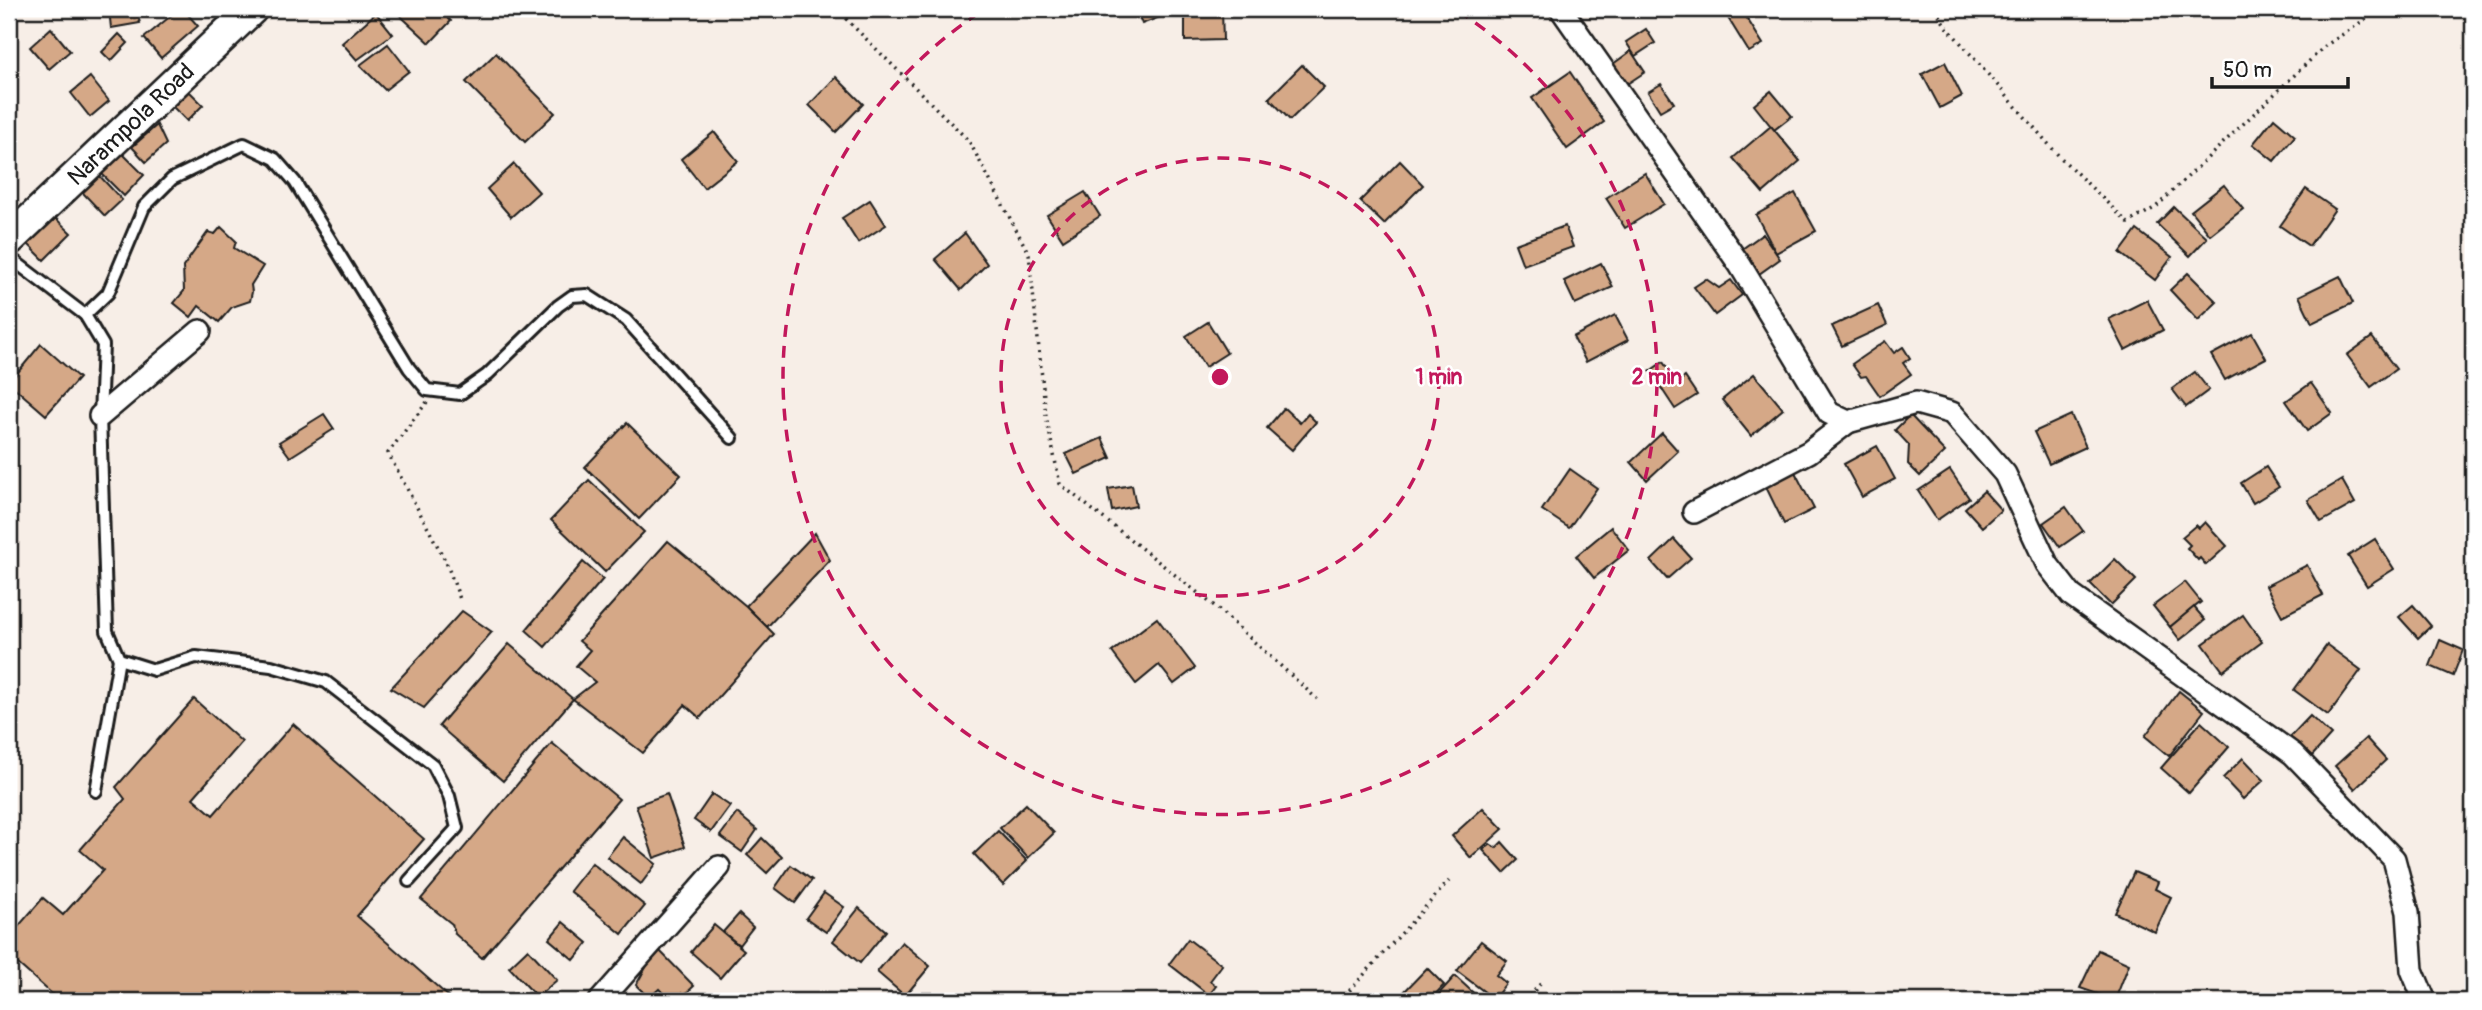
<svg xmlns="http://www.w3.org/2000/svg" width="2482" height="1010" viewBox="0 0 2482 1010" font-family="Pangolin,sans-serif">
	<style>
		.building { fill: #d5a887; stroke: #1c1c1c; stroke-width: 2 }
		.lines { fill: none; stroke-linecap: round; stroke-linejoin: round }
		.lane-casing { stroke: #1c1c1c; stroke-width: 16 }
		.street-casing { stroke: #1c1c1c; stroke-width: 26 }
		.secondary-casing { stroke: #1c1c1c; stroke-width: 35 }
		.path { stroke: #1c1c1c; stroke-width: 3.5; stroke-dasharray: 2 5; stroke-linecap: butt }
		.lane { stroke: #fff; stroke-width: 10 }
		.street { stroke: #fff; stroke-width: 21 }
		.secondary { stroke: #fff; stroke-width: 30 }
		.ring { fill: none; stroke: #c2185b; stroke-width: 3.5; stroke-dasharray: 12 9 }
		.labels { text-anchor: middle; stroke-width: 5; stroke-linejoin: round; paint-order: stroke }
		.street-label { font-size: 24px; fill: #1c1c1c; stroke: #fff }
		.centre { fill: #c2185b; stroke: #fff; stroke-width: 3.5 }
		.ring-label { font-size: 21px; text-anchor: middle; font-weight: bold; fill: #c2185b; stroke: #fff; stroke-width: 5; stroke-linejoin: round; paint-order: stroke }
	</style>
	<rect width="100%" height="100%" fill="#f7eee7"/>
	<filter id="ink" filterUnits="userSpaceOnUse"><feTurbulence type="fractalNoise" baseFrequency=".0143" numOctaves="2"/><feDisplacementMap in="SourceGraphic" scale="14" xChannelSelector="R" yChannelSelector="G"/><feConvolveMatrix kernelMatrix="1 2 1 2 8 2 1 2 1" color-interpolation-filters="sRGB"/></filter>
	<g filter="url(#ink)">
		<g class="building">
			<polygon points="109,9 136,9 140,23 111,28"/>
			<polygon points="179,9 183,9 198,26 161,58 144,38"/>
			<polygon points="393,9 439,9 451,21 430,43"/>
			<polygon points="1136,9 1156,9 1160,17 1142,24"/>
			<polygon points="1741,9 1763,44 1749,52 1728,18"/>
			<polygon points="1185,11 1222,11 1223,40 1185,41"/>
			<polygon points="376,13 393,34 357,60 342,43"/>
			<polygon points="51,28 70,51 49,69 30,47"/>
			<polygon points="1646,29 1655,43 1635,56 1626,42"/>
			<polygon points="119,34 128,43 111,61 102,52"/>
			<polygon points="388,44 409,71 385,90 360,65"/>
			<polygon points="1631,51 1645,72 1627,84 1613,64"/>
			<polygon points="496,53 555,113 525,142 466,82"/>
			<polygon points="1945,62 1962,96 1940,108 1922,74"/>
			<polygon points="1302,65 1324,87 1290,120 1269,98"/>
			<polygon points="1570,72 1604,122 1567,149 1532,98"/>
			<polygon points="90,77 109,101 90,117 71,93"/>
			<polygon points="836,77 863,104 836,132 809,105"/>
			<polygon points="1661,84 1674,103 1660,111 1648,92"/>
			<polygon points="189,91 203,105 187,121 173,107"/>
			<polygon points="1771,91 1792,116 1774,130 1754,105"/>
			<polygon points="2274,118 2295,136 2274,161 2253,144"/>
			<polygon points="157,125 166,144 146,162 132,147"/>
			<polygon points="1771,126 1800,161 1763,193 1733,158"/>
			<polygon points="714,132 738,161 704,188 681,159"/>
			<polygon points="115,146 144,175 124,196 95,167"/>
			<polygon points="1400,161 1423,185 1384,224 1360,201"/>
			<polygon points="514,164 539,192 511,217 487,189"/>
			<polygon points="97,173 122,200 105,216 82,192"/>
			<polygon points="1645,173 1664,204 1625,228 1606,198"/>
			<polygon points="2224,185 2243,209 2210,235 2191,211"/>
			<polygon points="2306,189 2335,209 2309,246 2280,226"/>
			<polygon points="1085,192 1100,216 1063,240 1047,215"/>
			<polygon points="1795,193 1816,231 1776,253 1756,215"/>
			<polygon points="870,200 886,225 858,243 842,218"/>
			<polygon points="2174,207 2207,238 2190,256 2157,224"/>
			<polygon points="49,212 71,233 44,260 23,239"/>
			<polygon points="1565,226 1573,247 1523,265 1515,244"/>
			<polygon points="221,227 236,241 234,248 263,266 251,285 252,292 250,301 232,307 219,322 199,306 191,317 174,303 184,291 183,267 208,232 215,234"/>
			<polygon points="2137,230 2172,257 2155,280 2120,253"/>
			<polygon points="965,233 987,264 961,290 935,259"/>
			<polygon points="1763,234 1780,259 1759,274 1742,249"/>
			<polygon points="1601,263 1613,287 1575,304 1564,281"/>
			<polygon points="2188,273 2217,302 2198,320 2170,290"/>
			<polygon points="2340,276 2353,303 2312,323 2299,296"/>
			<polygon points="1706,279 1719,288 1731,280 1742,295 1715,315 1694,287"/>
			<polygon points="2147,300 2163,330 2125,350 2109,319"/>
			<polygon points="1878,305 1887,325 1842,346 1832,326"/>
			<polygon points="1615,315 1628,340 1586,362 1573,337"/>
			<polygon points="1208,322 1227,353 1205,367 1186,336"/>
			<polygon points="2252,333 2266,358 2225,380 2211,355"/>
			<polygon points="2372,337 2396,369 2371,387 2347,355"/>
			<polygon points="1885,341 1894,353 1903,347 1910,358 1903,363 1911,374 1880,396 1866,376 1861,377 1852,364"/>
			<polygon points="41,344 79,378 46,415 9,383"/>
			<polygon points="1663,362 1677,383 1685,377 1697,395 1675,409 1650,371"/>
			<polygon points="2195,372 2209,390 2186,407 2172,389"/>
			<polygon points="1754,374 1783,409 1751,436 1722,400"/>
			<polygon points="2311,383 2332,413 2307,431 2286,401"/>
			<polygon points="1284,408 1300,423 1308,414 1316,422 1292,450 1267,428"/>
			<polygon points="324,414 334,429 290,457 279,442"/>
			<polygon points="1910,415 1945,452 1920,476 1908,464 1909,445 1895,430"/>
			<polygon points="2071,415 2086,447 2049,464 2034,432"/>
			<polygon points="627,423 681,475 639,519 585,467"/>
			<polygon points="1662,433 1678,451 1647,480 1631,462"/>
			<polygon points="1102,438 1111,458 1076,474 1066,454"/>
			<polygon points="1877,446 1895,479 1862,497 1844,464"/>
			<polygon points="2266,467 2279,487 2253,503 2241,483"/>
			<polygon points="1570,469 1597,488 1569,528 1542,510"/>
			<polygon points="1950,470 1969,498 1937,520 1918,491"/>
			<polygon points="1795,472 1814,509 1784,524 1766,487"/>
			<polygon points="589,480 644,532 605,572 551,520"/>
			<polygon points="2342,480 2355,503 2321,522 2308,500"/>
			<polygon points="1132,485 1136,506 1112,511 1108,489"/>
			<polygon points="1984,491 2001,510 1982,527 1965,508"/>
			<polygon points="2066,507 2083,531 2060,547 2043,523"/>
			<polygon points="2205,522 2227,546 2206,565 2200,558 2198,560 2187,548 2190,545 2182,537 2196,525 2199,528"/>
			<polygon points="1611,527 1629,550 1594,578 1576,556"/>
			<polygon points="815,533 830,560 767,627 746,606"/>
			<polygon points="1674,539 1691,558 1667,579 1651,561"/>
			<polygon points="2375,539 2394,569 2367,586 2348,556"/>
			<polygon points="668,541 746,606 774,634 700,718 685,705 643,753 573,699 595,682 576,666 590,650 579,641"/>
			<polygon points="2115,559 2136,580 2111,605 2090,584"/>
			<polygon points="583,562 603,579 545,647 526,630"/>
			<polygon points="2307,565 2323,595 2282,616 2266,586"/>
			<polygon points="2185,582 2201,602 2170,627 2153,606"/>
			<polygon points="2413,605 2431,626 2418,638 2399,617"/>
			<polygon points="2194,607 2205,620 2180,640 2170,627"/>
			<polygon points="462,611 492,632 424,708 391,688"/>
			<polygon points="2243,615 2262,642 2223,671 2203,644"/>
			<polygon points="1157,618 1195,668 1174,684 1159,665 1136,684 1112,652"/>
			<polygon points="2440,640 2463,650 2453,676 2430,666"/>
			<polygon points="509,644 573,699 503,781 439,726"/>
			<polygon points="2327,645 2361,670 2328,715 2294,690"/>
			<polygon points="2179,691 2204,711 2169,756 2145,736"/>
			<polygon points="194,699 242,742 193,798 213,815 293,724 424,839 357,916 448,996 444,1001 60,1001 9,956 9,937 43,898 63,915 103,870 80,850 125,799 116,787"/>
			<polygon points="2310,716 2331,735 2312,756 2290,737"/>
			<polygon points="2201,722 2229,747 2189,793 2161,768"/>
			<polygon points="2366,738 2386,760 2355,789 2335,766"/>
			<polygon points="552,743 619,799 482,958 455,934 452,924 421,899"/>
			<polygon points="2243,758 2264,780 2243,799 2223,778"/>
			<polygon points="667,794 685,847 654,858 636,805"/>
			<polygon points="712,794 730,806 711,832 694,820"/>
			<polygon points="1026,804 1054,833 1028,858 1000,828"/>
			<polygon points="1483,808 1503,829 1471,858 1452,836"/>
			<polygon points="737,813 757,830 742,852 720,836"/>
			<polygon points="998,831 1027,861 1003,885 974,854"/>
			<polygon points="623,837 656,864 641,884 607,857"/>
			<polygon points="762,838 782,857 767,873 747,855"/>
			<polygon points="1502,842 1518,860 1504,873 1483,850 1490,844 1496,848"/>
			<polygon points="592,863 645,906 622,934 570,891"/>
			<polygon points="791,865 812,880 795,903 775,888"/>
			<polygon points="2134,872 2158,882 2155,889 2171,897 2155,932 2115,913"/>
			<polygon points="824,893 844,907 826,932 806,918"/>
			<polygon points="859,908 886,931 860,963 833,941"/>
			<polygon points="739,914 753,927 739,945 723,932"/>
			<polygon points="563,922 588,943 574,960 549,939"/>
			<polygon points="714,925 744,950 720,978 691,952"/>
			<polygon points="1188,939 1222,965 1210,981 1216,986 1209,995 1169,964"/>
			<polygon points="1481,941 1507,961 1496,975 1506,983 1494,999 1457,971"/>
			<polygon points="902,942 930,966 905,996 877,972"/>
			<polygon points="657,948 694,986 678,1001 671,1001 659,989 649,998 636,985"/>
			<polygon points="528,949 557,980 537,997 509,967"/>
			<polygon points="2098,950 2129,964 2115,1000 2080,988"/>
			<polygon points="1427,968 1444,985 1429,1001 1405,1001 1400,996"/>
			<polygon points="1455,976 1480,999 1478,1001 1437,1001 1434,999"/>
		</g>
		<g class="lines">
			<defs>
				<g id="lane">
					<polyline points="9,257 85,315 103,345 100,416 107,631 119,659 154,670 196,657 271,666 326,682 433,765 449,796 457,828 409,881"/>
					<polyline points="85,315 108,293 144,207 172,179 244,144 275,159 295,182 409,368 427,390 460,394 487,375 558,306 572,296 587,295 626,320 732,438"/>
					<polyline points="96,791 119,659"/>
				</g>
				<g id="street">
					<polyline points="1561,9 1740,265 1829,413 1848,422 1916,403 1952,413 2005,474 2047,564 2071,595 2293,754 2394,859 2408,912 2412,970 2425,1001"/>
					<polyline points="100,416 200,331"/>
					<polyline points="1694,512 1809,452 1848,422"/>
					<polyline points="600,1001 719,867"/>
				</g>
				<g id="secondary">
					<path id="s1" d="M 9,240 L 252,9"/>
				</g>
			</defs>
			<use href="#lane" class="lane-casing"/>
			<use href="#street" class="street-casing"/>
			<use href="#secondary" class="secondary-casing"/>
			<g class="path">
				<polyline points="836,9 969,141 1029,254 1046,416 1060,484 1217,608 1317,699"/>
				<polyline points="1935,9 1946,26 2058,155 2128,223 2156,207 2325,46 2381,9"/>
				<polyline points="427,402 388,453 446,562 460,599"/>
				<polyline points="1340,1001 1449,881"/>
				<polyline points="1525,1001 1543,981"/>
			</g>
			<use href="#lane" class="lane"/>
			<use href="#street" class="street"/>
			<use href="#secondary" class="secondary"/>
		</g>
	</g>
	<g class="ring">
		<circle cx="1220" cy="377" r="219"/>
		<path d="M1458 11A437 437 0 1 1 982 11"/>
	</g>
	<g class="labels">
		<g class="street-label">
			<text dy="8" stroke="none"><textPath href="#s1" startOffset="168">Narampola Road</textPath></text>
		</g>
	</g>
	<circle cx="1220" cy="377" r="10" class="centre"/>
	<g class="ring-label">
		<text x="1439" y="384">1 min</text>
		<text x="1657" y="384">2 min</text>
	</g>
	<rect width="2482" height="1010" fill="none" stroke="#fff" stroke-width="35"/>
	<rect x="18" y="18" width="2447" height="975" fill="none" stroke="#1c1c1c" stroke-width="2.5" filter="url(#ink)"/>
	<path d="M2212 77v10h136v-10" fill="none" stroke="#1c1c1c" stroke-width="3.5"/>
	<text x="2223" y="77" font-size="21" fill="#1c1c1c" stroke="#ffffff" stroke-width="5" paint-order="stroke">50 m</text>
</svg>
